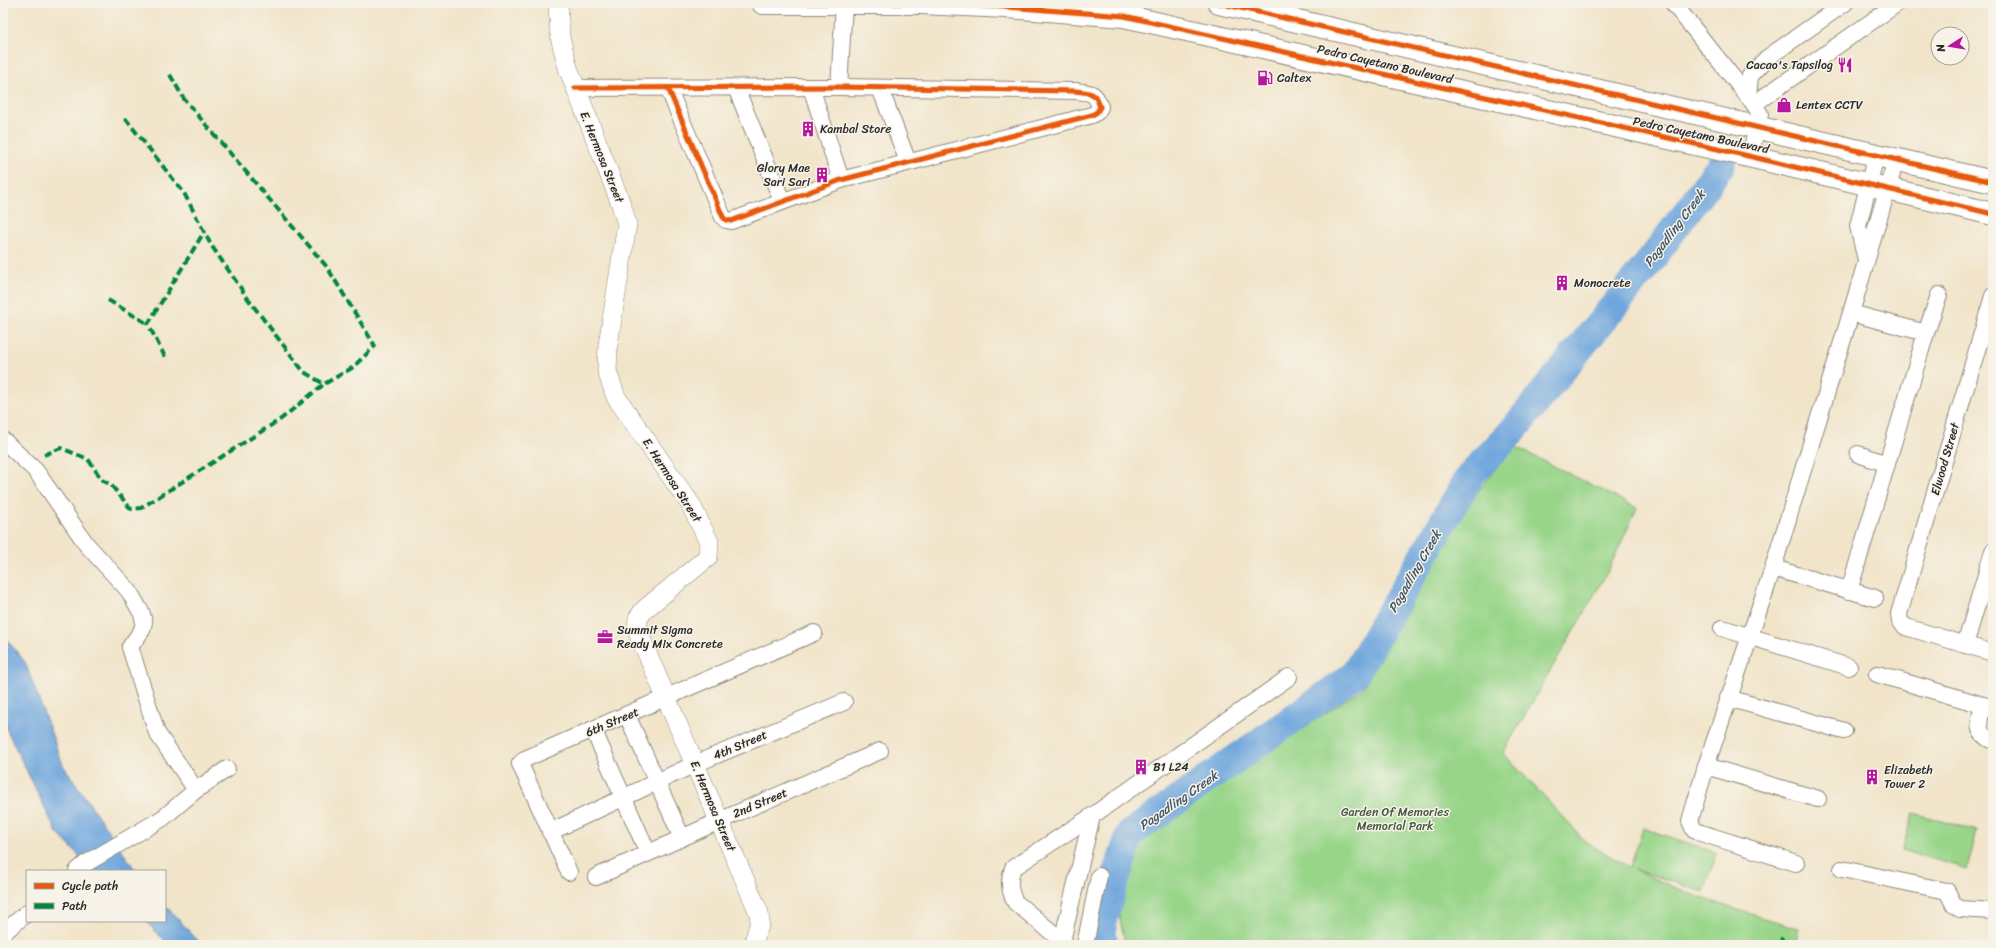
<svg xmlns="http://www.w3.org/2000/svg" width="1996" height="948" viewBox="0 0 1996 948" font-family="Sriracha,sans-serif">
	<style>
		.green { fill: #98d589; stroke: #62805a }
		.water { fill: #6ea6dd; stroke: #4c6884 }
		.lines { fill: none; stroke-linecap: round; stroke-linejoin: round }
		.river { stroke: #6ea6dd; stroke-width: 29 }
		.minor-casing { stroke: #8e887a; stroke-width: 18 }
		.tertiary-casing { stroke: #8e887a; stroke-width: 20 }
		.secondary-casing { stroke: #8e887a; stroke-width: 24 }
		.minor { stroke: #fff; stroke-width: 16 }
		.tertiary { stroke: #fff; stroke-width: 19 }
		.secondary { stroke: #fff; stroke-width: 22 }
		.quiet { stroke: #00873e; stroke-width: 4; stroke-dasharray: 8 4; stroke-linecap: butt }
		.cycleway-casing { stroke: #f7f3e8; stroke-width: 8 }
		.cycleway { stroke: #e8590c; stroke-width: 5 }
		.labels { text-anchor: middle; stroke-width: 3; stroke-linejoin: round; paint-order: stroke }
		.street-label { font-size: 12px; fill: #2b2b2b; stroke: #f7f3e8 }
		.poi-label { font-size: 12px; fill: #2b2b2b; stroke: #f7f3e8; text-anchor: start }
		.park-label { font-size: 12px; fill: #465642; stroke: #f7f3e8 }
		.water-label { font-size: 13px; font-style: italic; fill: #425669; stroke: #f7f3e8 }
	</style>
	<rect width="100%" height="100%" fill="#f7f3e8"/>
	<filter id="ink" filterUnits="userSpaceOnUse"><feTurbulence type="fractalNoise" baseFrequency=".025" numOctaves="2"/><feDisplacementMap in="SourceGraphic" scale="8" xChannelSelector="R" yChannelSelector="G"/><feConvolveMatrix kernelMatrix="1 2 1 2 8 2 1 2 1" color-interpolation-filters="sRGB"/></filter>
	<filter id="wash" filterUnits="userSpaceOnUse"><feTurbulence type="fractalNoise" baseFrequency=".012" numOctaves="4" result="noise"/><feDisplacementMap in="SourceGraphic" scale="16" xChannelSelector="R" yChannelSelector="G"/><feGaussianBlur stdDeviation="0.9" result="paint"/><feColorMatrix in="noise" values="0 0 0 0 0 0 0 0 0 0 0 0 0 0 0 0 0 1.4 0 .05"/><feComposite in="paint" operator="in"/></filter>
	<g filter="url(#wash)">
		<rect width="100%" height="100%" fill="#f1e4c9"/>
		<g class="green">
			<path d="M 1514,446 L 1637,508 L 1608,571 L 1503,753 L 1586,842 L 1627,866 L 1630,867 L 1643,828 L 1717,853 L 1704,892 L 1634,869 C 1686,895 1742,912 1799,928 L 1795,945 L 1126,945 L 1118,912 L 1123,886 L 1144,835 L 1363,688 L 1470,501 Z"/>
			<polygon points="1913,813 1977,831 1967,869 1902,850"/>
		</g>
		<g class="water">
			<polygon points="3,635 25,662 63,765 136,871 94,871 57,833 3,722"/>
			<polygon points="165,905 202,945 169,945 145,921 165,921"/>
		</g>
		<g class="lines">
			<polyline class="river" points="1103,945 1102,921 1130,834 1354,675 1471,474 1510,434 1652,259 1721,165"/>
		</g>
	</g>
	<g filter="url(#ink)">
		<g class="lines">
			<defs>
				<g id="minor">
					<polyline points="1673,3 1754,104 1760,114 1750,156"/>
					<polyline points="811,87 841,180"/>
					<polyline points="839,87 844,4"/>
					<path d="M 575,88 L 839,87 L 1075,91 C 1090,93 1095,91 1100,107 L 1097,112 L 1092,115 L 841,180 L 731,221 L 726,220 L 723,217 L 668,88"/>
					<polyline points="736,88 782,201"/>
					<polyline points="880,88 908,162"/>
					<polyline points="1748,97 1750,76 1767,58 1845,3"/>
					<polyline points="1754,104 1898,3"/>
					<polyline points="1866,260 1858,226 1876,155"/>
					<polyline points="1993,296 1899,614 1900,622 1906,627 1993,653"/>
					<polyline points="1851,313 1926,333"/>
					<polyline points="3,440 36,471 87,545 129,591 142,614 144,622 142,630 130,647 157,733 196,790"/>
					<polyline points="1858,454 1887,464"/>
					<polyline points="1773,568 1875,598"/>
					<polyline points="1849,591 1926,333 1939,295"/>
					<polyline points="1722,628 1849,667"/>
					<polyline points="1965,645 1993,551"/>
					<polyline points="1877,674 1993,708"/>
					<polyline points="1728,698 1844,731"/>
					<path d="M 1983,705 C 1979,722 1974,733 1993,741"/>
					<polyline points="627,715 682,838"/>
					<polyline points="593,729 648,853"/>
					<polyline points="1706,766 1818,799"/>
					<polyline points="550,832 695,764 844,702"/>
					<polyline points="1796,863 1701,833 1694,830 1690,821 1706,766 1773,568 1851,313 1896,160"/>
					<polyline points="1842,869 1947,891 1954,905 1960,909 1993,911"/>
					<polyline points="77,871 85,864 163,818 196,790 227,769"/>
					<polyline points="569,872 520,764 525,759 559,744 814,633"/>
					<polyline points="596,877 719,821 880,751"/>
					<polyline points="3,933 27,913"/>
					<polyline points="1062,941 1092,816"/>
					<path d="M 1067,945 L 1015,902 C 1009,890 1008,880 1013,868 L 1092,816 L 1289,677"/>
					<polyline points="1085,945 1099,876"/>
				</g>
				<polyline id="tertiary" points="558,3 560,37 568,68 621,204 627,224 608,345 607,371 616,397 691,505 709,542 708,557 645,609 638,618 637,630 759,913 760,922 753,945"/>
				<g id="secondary">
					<polyline points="763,3 921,3 1007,7 1124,16 1740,154 1993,214"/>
					<polyline points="1219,3 1993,182"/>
				</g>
			</defs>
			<use href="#minor" class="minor-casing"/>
			<use href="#tertiary" class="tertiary-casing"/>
			<use href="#secondary" class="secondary-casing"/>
			<use href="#minor" class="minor"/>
			<use href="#tertiary" class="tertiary"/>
			<use href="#secondary" class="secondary"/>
			<g class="quiet">
				<polyline points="125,118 184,193 211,245 251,303 304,372 324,384 352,368 375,346 327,267 184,99 169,73"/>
				<polyline points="108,300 148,324"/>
				<polyline points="165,357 148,324 204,232"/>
				<polyline points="44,455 61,448 88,459 102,480 111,485 131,509 141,508 281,419 324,384"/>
				<polyline points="1780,945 1783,935"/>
			</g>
			<defs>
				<g id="cycleway">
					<polyline points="763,3 921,3 1007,7 1124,16 1740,154 1993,214"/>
					<polyline points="1219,3 1993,182"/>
					<path d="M 575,88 L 839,87 L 1075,91 C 1090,93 1095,91 1100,107 L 1097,112 L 1092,115 L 841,180 L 731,221 L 726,220 L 723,217 L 668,88"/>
				</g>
			</defs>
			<use href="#cycleway" class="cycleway-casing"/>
			<use href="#cycleway" class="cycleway"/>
		</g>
	</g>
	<defs>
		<symbol id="restaurant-bare" viewBox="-9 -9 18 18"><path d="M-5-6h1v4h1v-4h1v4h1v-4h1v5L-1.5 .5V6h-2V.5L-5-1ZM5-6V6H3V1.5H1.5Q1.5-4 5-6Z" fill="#b5179e" stroke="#f7f3e8" stroke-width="2.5" paint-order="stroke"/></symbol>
		<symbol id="fuel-bare" viewBox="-9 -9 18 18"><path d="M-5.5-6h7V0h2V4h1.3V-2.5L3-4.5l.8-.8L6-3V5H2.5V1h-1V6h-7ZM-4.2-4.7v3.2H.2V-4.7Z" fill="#b5179e" stroke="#f7f3e8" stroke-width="2.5" paint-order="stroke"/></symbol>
		<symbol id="shop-bare" viewBox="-9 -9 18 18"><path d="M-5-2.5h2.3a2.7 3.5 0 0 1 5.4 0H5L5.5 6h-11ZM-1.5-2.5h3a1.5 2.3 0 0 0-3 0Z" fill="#b5179e" stroke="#f7f3e8" stroke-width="2.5" paint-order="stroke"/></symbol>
		<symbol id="building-bare" viewBox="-9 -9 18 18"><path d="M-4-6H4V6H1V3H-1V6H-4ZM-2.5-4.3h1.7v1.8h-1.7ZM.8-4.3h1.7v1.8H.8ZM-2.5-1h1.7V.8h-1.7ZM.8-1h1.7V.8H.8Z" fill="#b5179e" stroke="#f7f3e8" stroke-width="2.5" paint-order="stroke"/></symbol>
		<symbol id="office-bare" viewBox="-9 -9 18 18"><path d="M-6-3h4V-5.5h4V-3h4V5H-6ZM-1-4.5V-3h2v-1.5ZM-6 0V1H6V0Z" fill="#b5179e" stroke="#f7f3e8" stroke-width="2.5" paint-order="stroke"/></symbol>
	</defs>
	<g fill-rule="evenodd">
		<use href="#restaurant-bare" x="1834" y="54" width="22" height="22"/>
		<use href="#fuel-bare" x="1254" y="67" width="22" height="22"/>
		<use href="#shop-bare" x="1773" y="94" width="22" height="22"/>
		<use href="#building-bare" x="797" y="118" width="22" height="22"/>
		<use href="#building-bare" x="811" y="164" width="22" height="22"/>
		<use href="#building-bare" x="1551" y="272" width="22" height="22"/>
		<use href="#office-bare" x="594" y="626" width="22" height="22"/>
		<use href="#building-bare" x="1130" y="756" width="22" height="22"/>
		<use href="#building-bare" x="1861" y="766" width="22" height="22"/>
	</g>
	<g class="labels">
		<g class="street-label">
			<text transform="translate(1385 64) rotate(13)" y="4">Pedro Cayetano Boulevard</text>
			<text transform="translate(1701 135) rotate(12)" y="4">Pedro Cayetano Boulevard</text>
			<text transform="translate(602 157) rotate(68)" y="4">E. Hermosa Street</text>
			<text transform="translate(1945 459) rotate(-74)" y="4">Elwood Street</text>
			<text transform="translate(672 480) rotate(57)" y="4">E. Hermosa Street</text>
			<text transform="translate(612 722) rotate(-23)" y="4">6th Street</text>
			<text transform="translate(740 745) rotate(-23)" y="4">4th Street</text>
			<text transform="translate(760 803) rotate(-23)" y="4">2nd Street</text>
			<text transform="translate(713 806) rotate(67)" y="4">E. Hermosa Street</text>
		</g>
		<g class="poi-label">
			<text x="1833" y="69" text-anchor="end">Cacao's Tapsilog</text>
			<text x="1277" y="82">Caltex</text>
			<text x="1796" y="109">Lentex CCTV</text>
			<text x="820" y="133">Kambal Store</text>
			<text x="810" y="172" text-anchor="end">Glory Mae<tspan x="810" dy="14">Sari Sari</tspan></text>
			<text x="1574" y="287">Monocrete</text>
			<text x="617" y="634">Summit Sigma<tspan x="617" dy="14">Ready Mix Concrete</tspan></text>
			<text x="1153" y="771">B1 L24</text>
			<text x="1884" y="774">Elizabeth<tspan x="1884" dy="14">Tower 2</tspan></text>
		</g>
		<g class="park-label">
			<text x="1395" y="816">Garden Of Memories<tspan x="1395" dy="14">Memorial Park</tspan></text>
		</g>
		<g class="water-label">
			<text transform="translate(1674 228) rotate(-53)" y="5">Pagadling Creek</text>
			<text transform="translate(1414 571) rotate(-60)" y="5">Pagadling Creek</text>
			<text transform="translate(1178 800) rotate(-35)" y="5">Pagadling Creek</text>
		</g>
	</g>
	<rect width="1996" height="948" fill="none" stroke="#f7f3e8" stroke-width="16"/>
	<rect x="26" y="870" width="140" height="52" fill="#f7f3e8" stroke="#a5a39c"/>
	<rect x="34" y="883" width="20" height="6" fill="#e8590c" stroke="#a5a39c"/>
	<text x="62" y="890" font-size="12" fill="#2b2b2b">Cycle path</text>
	<rect x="34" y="903" width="20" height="6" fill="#00873e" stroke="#a5a39c"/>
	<text x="62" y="910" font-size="12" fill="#2b2b2b">Path</text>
	<g transform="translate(1950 46) rotate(258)"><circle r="19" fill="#f7f3e8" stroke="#a5a39c"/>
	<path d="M0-3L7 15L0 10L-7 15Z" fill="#b5179e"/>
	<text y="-6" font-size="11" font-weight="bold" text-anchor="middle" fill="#2b2b2b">N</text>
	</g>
</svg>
